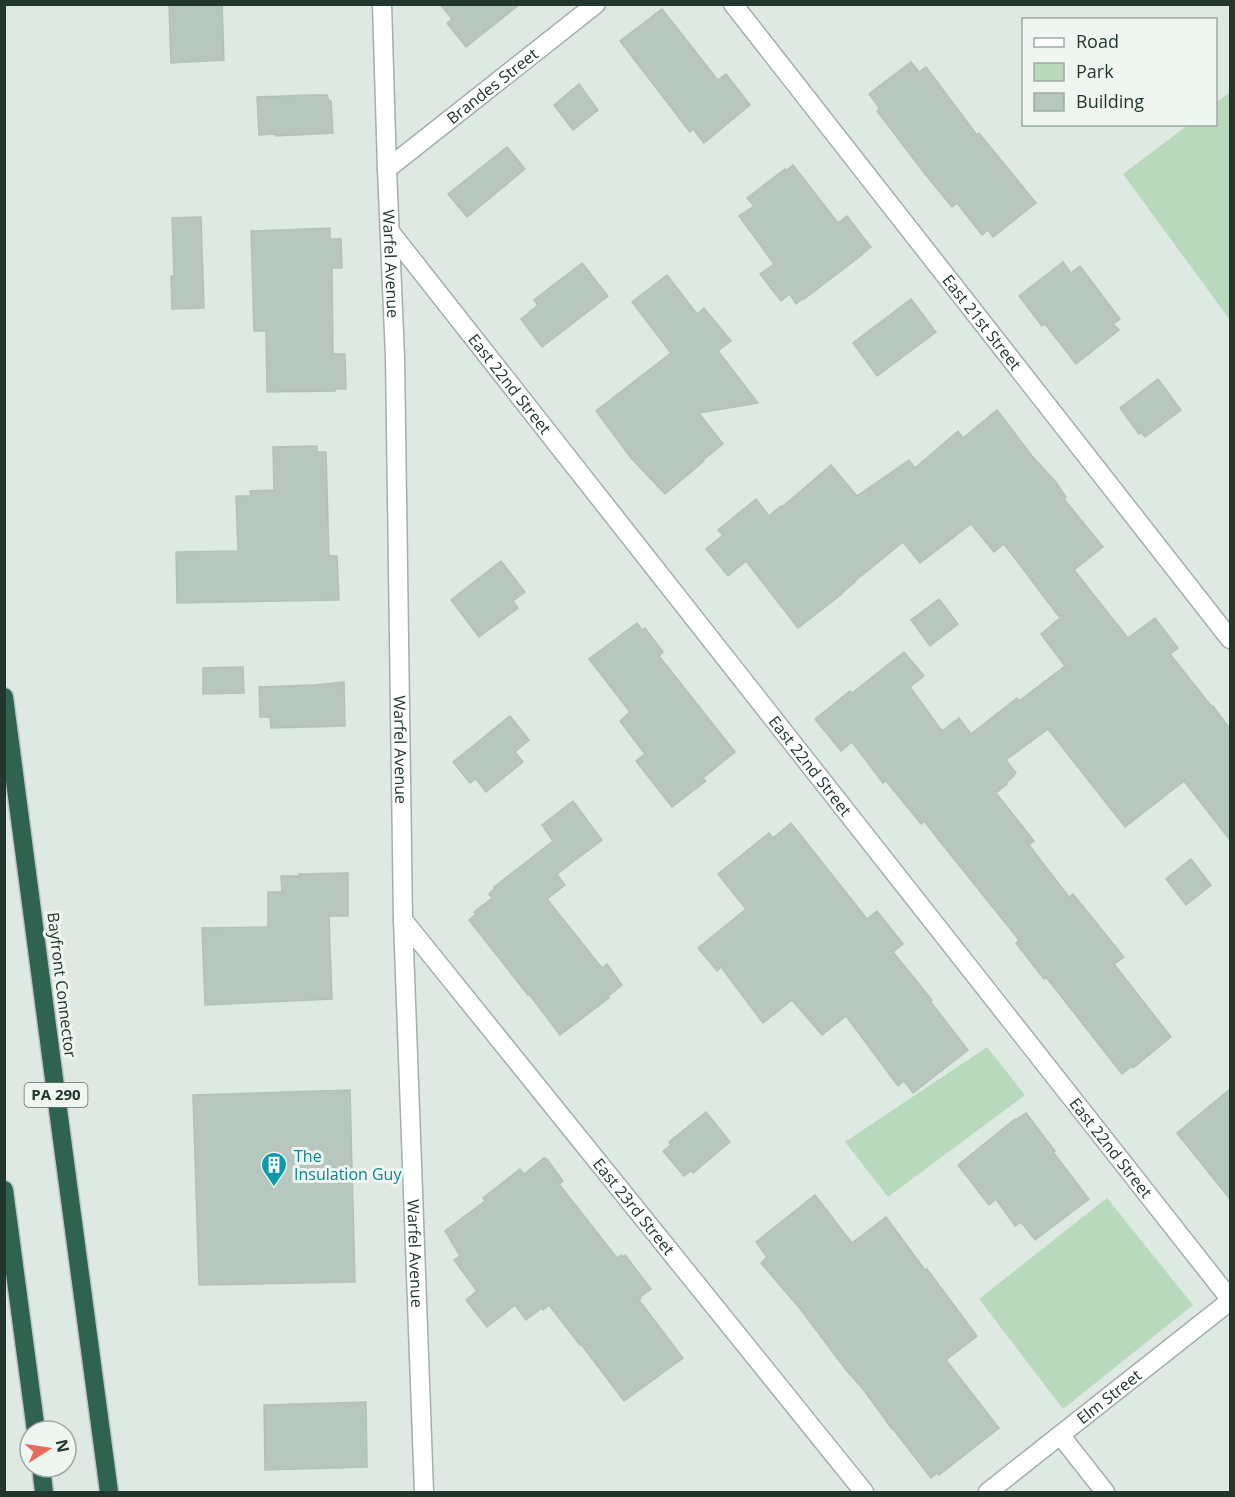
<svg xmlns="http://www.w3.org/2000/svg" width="1235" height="1497" viewBox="0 0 1235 1497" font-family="'Open Sans',sans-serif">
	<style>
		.green { fill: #b9d9bc }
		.building { fill: #b7c6be; stroke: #b2c2b9; stroke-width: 1.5 }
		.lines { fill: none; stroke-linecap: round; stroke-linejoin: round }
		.minor-casing { stroke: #a2b0a9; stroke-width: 21 }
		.highway-casing { stroke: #bcc3c0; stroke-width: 21 }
		.minor { stroke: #fff; stroke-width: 18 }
		.highway { stroke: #2f624f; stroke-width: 18 }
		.labels { text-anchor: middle; stroke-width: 6; stroke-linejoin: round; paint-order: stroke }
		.shield { fill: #eff6f1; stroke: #5f7068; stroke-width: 1.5 }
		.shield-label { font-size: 15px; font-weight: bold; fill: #21372e }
		.street-label { font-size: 16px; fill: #21372e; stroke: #eff6f1 }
		.culture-label { font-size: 16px; fill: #0d838f; stroke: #eff6f1; text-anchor: start }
	</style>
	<rect width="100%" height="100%" fill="#dfe9e3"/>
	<g class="green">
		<polygon points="1230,92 1230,320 1123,174 1188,125 1216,124 1216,103"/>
		<polygon points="987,1047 1025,1095 888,1197 845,1142"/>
		<polygon points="1107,1198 1193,1305 1063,1409 979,1299"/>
	</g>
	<g class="building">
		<polygon points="169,4 222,4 224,60 171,63"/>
		<polygon points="440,4 520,4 466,47 447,23 452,19"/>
		<polygon points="662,9 717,79 718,80 726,74 750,105 704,143 693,129 690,132 620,41"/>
		<polygon points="911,62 919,72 926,67 977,135 979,133 1036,203 993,237 988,230 982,235 957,203 952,207 925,174 877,111 880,109 869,94"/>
		<polygon points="579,84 598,110 573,130 554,105"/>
		<polygon points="310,95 327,95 329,101 331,101 333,133 276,136 276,134 259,135 257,97"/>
		<polygon points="507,147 525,169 467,217 448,194"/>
		<polygon points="793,165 838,223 847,216 871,247 862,254 862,255 804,299 804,298 796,304 790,294 781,301 760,274 774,264 739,216 754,206 747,198 785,169 786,171"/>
		<polygon points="201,217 204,308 172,309 171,276 174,276 172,218"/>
		<polygon points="330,228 330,239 341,239 342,268 332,268 333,354 345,354 346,389 335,389 335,391 267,392 266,331 254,331 251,231"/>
		<polygon points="1063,262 1071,273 1080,266 1120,319 1113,324 1119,330 1076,364 1045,324 1042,326 1019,296"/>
		<polygon points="582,263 608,296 542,347 521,319 538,305 534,300"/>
		<polygon points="667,275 697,314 704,308 731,341 718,351 758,403 699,413 723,444 703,460 704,461 665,494 631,458 596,411 671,353 632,302"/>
		<polygon points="911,299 936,332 877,376 853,343"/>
		<polygon points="1158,379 1181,410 1145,437 1141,432 1139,434 1120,408"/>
		<polygon points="997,410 1032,456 1055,481 1066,497 1064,499 1103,547 1074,570 1128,638 1155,618 1178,648 1170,654 1212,707 1213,706 1230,729 1230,840 1184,781 1125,827 1048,729 1006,760 1016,773 1014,775 1014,776 1006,783 1007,784 996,793 1034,841 1029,845 1069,897 1073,894 1124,957 1114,964 1171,1037 1133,1068 1132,1066 1122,1074 1046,977 1044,979 1016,943 1019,940 938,839 924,821 921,824 886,781 883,783 852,742 841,751 815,719 850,691 852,693 904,652 924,676 910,687 942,731 959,718 971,734 1017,698 1019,701 1065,666 1041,634 1060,618 1004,544 994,552 971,524 920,563 903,542 855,581 855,582 842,593 842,594 798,628 746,561 728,576 706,549 723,535 718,530 756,499 769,516 781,506 782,507 831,465 857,496 909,460 915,468 958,431 963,438"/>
		<polygon points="317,446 317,452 326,452 329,556 337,556 339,600 177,603 176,552 238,551 236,496 251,496 250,491 274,490 273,447"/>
		<polygon points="501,561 525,592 513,601 518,608 479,637 451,600"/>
		<polygon points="939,599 958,624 930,646 911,620"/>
		<polygon points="637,623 642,630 645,628 663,652 659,656 735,752 703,778 706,781 672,807 636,761 645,754 620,721 630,712 589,659"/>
		<polygon points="243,667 244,693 203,694 203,668"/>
		<polygon points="344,682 345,726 271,728 270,717 260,717 259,687 314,685"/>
		<polygon points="510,716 529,740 515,752 523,762 486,792 476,779 470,783 453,762"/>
		<polygon points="573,801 602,840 557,874 565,885 547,899 602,968 607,964 622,985 607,997 609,998 560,1035 529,994 528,995 469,920 476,914 474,912 492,898 489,894 495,888 494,887 553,841 542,825"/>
		<polygon points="791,823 867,919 877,911 903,944 893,952 932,1000 930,1001 968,1050 913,1093 904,1081 898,1086 846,1016 822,1035 792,1000 763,1023 721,967 717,971 698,948 746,909 718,874 769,833 773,838"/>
		<polygon points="1191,859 1211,885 1186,905 1166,879"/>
		<polygon points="348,873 348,916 329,916 332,999 205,1005 202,928 268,927 268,892 282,892 281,876 299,876 299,874"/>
		<polygon points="1230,1089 1230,1199 1177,1133"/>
		<polygon points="350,1090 355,1282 199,1285 193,1095"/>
		<polygon points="706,1112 730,1142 693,1173 692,1170 684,1176 663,1151 671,1145 669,1142"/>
		<polygon points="1026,1113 1055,1151 1053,1152 1089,1199 1035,1240 1021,1222 1015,1226 996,1199 989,1205 958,1165 1015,1119 1016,1120"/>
		<polygon points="544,1158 546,1159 547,1159 563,1181 559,1184 617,1258 621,1255 623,1257 625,1255 651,1289 640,1297 641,1298 639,1300 683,1358 624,1401 581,1344 580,1345 549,1305 543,1310 542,1308 526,1320 515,1305 487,1327 466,1300 477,1291 454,1260 460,1256 445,1231 485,1201 483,1198 520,1169 524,1174"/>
		<polygon points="815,1195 852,1243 886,1217 925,1270 927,1269 977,1336 946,1360 999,1428 939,1475 937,1473 931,1478 893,1429 892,1429 863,1389 846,1370 801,1310 761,1263 767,1257 756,1242"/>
		<polygon points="366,1402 367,1467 265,1470 264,1405"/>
	</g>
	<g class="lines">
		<defs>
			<g id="minor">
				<path id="s1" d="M 382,4 L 387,169 L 395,357 L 403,920 L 424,1492"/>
				<path id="s2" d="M 733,4 L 1230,639"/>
				<path id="s3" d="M 387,169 L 596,4"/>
				<path id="s4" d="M 391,233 L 1230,1299"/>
				<path id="s5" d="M 403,920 L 864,1492"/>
				<polyline points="1061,1436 1105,1492"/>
				<path id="s6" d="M 988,1492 L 1230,1301"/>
			</g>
			<g id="highway">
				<polyline points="4,697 59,1117 109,1492"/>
				<polyline points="4,1190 36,1431"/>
				<polyline points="41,1467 44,1492"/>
			</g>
		</defs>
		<use href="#minor" class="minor-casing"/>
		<use href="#highway" class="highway-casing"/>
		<use href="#minor" class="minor"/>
		<use href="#highway" class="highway"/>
	</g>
	<defs>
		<symbol id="building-pin" viewBox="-11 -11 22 30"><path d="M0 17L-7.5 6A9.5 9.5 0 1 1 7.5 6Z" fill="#0f9aa8" stroke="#eff6f1"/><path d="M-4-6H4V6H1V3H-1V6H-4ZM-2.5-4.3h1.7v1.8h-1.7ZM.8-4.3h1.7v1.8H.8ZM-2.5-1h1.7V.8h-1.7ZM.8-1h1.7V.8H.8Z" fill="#fff"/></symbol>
	</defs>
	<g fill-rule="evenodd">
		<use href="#building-pin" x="259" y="1150" width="30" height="40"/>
	</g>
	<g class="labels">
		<rect class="shield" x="24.5" y="1083" width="63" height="24" rx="4.5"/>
		<g class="shield-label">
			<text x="56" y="1100">PA 290</text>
		</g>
		<g class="street-label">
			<text dy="6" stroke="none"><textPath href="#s3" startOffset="134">Brandes Street</textPath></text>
			<text dy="6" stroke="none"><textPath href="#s1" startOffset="260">Warfel Avenue</textPath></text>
			<text dy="6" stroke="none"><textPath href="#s2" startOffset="404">East 21st Street</textPath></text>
			<text dy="6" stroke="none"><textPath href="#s4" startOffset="192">East 22nd Street</textPath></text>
			<text dy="6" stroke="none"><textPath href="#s1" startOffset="746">Warfel Avenue</textPath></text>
			<text dy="6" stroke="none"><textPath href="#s4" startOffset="678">East 22nd Street</textPath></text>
			<text transform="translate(62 985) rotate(83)" y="6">Bayfront Connector</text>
			<text dy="6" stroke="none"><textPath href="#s4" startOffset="1164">East 22nd Street</textPath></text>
			<text dy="6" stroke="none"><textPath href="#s5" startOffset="368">East 23rd Street</textPath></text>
			<text dy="6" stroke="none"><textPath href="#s1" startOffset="1250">Warfel Avenue</textPath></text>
			<text dy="6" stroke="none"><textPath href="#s6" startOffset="154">Elm Street</textPath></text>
		</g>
		<g class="culture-label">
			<text x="294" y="1162">The<tspan x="294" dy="18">Insulation Guy</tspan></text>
		</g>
	</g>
	<rect width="1235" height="1497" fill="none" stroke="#21372e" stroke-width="12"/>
	<rect x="1022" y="18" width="195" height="108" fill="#eff6f1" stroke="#9daaa3" stroke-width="1.5"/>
	<rect x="1034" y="38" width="30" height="9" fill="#ffffff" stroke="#9daaa3" stroke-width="1.5"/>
	<text x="1076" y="48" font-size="18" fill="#21372e">Road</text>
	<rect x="1034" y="63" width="30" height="18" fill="#b9d9bc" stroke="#9daaa3" stroke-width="1.5"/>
	<text x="1076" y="78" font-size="18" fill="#21372e">Park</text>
	<rect x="1034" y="93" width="30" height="18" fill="#b7c6be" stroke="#9daaa3" stroke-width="1.5"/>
	<text x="1076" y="108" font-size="18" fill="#21372e">Building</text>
	<g transform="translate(48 1449) rotate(78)"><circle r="28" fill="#eff6f1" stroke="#9daaa3" stroke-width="1.5"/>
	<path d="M0-4.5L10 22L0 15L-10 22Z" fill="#e86a5d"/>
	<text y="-9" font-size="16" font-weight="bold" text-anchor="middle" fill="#21372e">N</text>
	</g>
</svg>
